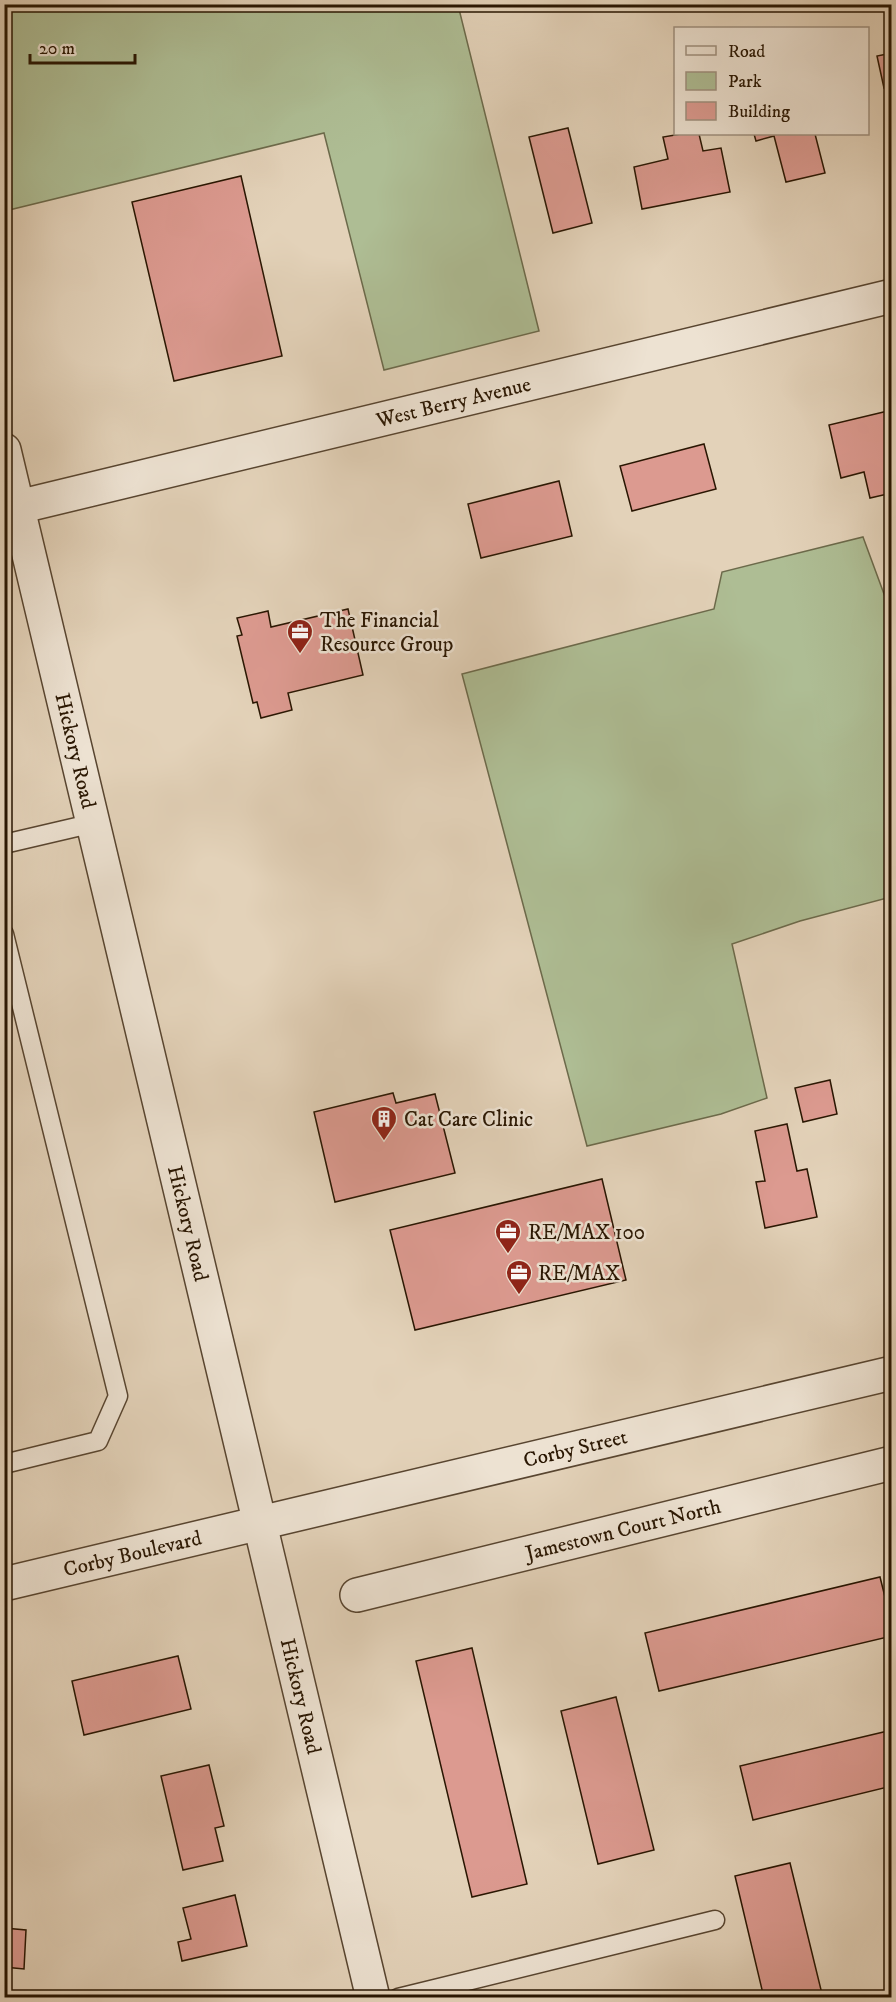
<svg xmlns="http://www.w3.org/2000/svg" width="896" height="2002" viewBox="0 0 896 2002" font-family="'IM FELL DW Pica',serif">
	<style>
		.green { fill: #aebd94; stroke: #6c6a4b; stroke-width: 1.5 }
		.building { fill: #dc9a90; stroke: #291602; stroke-width: 1.5 }
		.lines { fill: none; stroke-linecap: round; stroke-linejoin: round }
		.service-casing { stroke: #584530; stroke-width: 21 }
		.minor-casing { stroke: #584530; stroke-width: 36 }
		.tertiary-casing { stroke: #584530; stroke-width: 36 }
		.service { stroke: #ede2d2; stroke-width: 18 }
		.minor { stroke: #ede2d2; stroke-width: 33 }
		.tertiary { stroke: #ede2d2; stroke-width: 33 }
		.labels { text-anchor: middle; stroke-width: 5; stroke-linejoin: round; paint-order: stroke }
		.street-label { font-size: 21px; fill: #291602; stroke: #ede2d2 }
		.poi-label { font-size: 21px; fill: #291602; stroke: #ede2d2; text-anchor: start }
	</style>
	<rect width="100%" height="100%" fill="#e3d2b9"/>
	<filter id="stains"><feTurbulence type="fractalNoise" baseFrequency=".00333" numOctaves="4"/><feColorMatrix values="0 0 0 0 .2 0 0 0 0 .09 0 0 0 0 .02 0 0 0 .5 -.17"/></filter>
	<radialGradient id="worn" r=".72"><stop offset=".6" stop-color="#630" stop-opacity="0"/><stop offset="1" stop-color="#630" stop-opacity=".3"/></radialGradient>
	<g class="green">
		<polygon points="4,5 458,5 539,331 384,370 324,133 5,211"/>
		<polygon points="863,537 891,613 891,897 800,921 732,944 767,1098 721,1114 587,1146 462,674 714,609 722,572"/>
	</g>
	<g class="building">
		<polygon points="892,53 892,86 884,88 877,56"/>
		<polygon points="568,128 592,223 553,233 529,137"/>
		<polygon points="681,134 699,134 703,151 721,148 730,192 642,209 634,167 668,159 663,137"/>
		<polygon points="754,134 815,134 825,173 786,182 774,136 756,141"/>
		<polygon points="241,176 282,356 174,381 132,202"/>
		<polygon points="892,410 892,493 870,498 864,472 841,478 829,425"/>
		<polygon points="704,444 716,489 632,511 620,466"/>
		<polygon points="559,481 572,536 481,558 468,504"/>
		<polygon points="348,609 363,675 288,693 292,710 261,718 257,702 253,703 237,636 242,635 237,618 268,611 271,627"/>
		<polygon points="830,1080 837,1114 803,1122 795,1088"/>
		<polygon points="393,1093 396,1103 435,1094 455,1173 335,1202 314,1112"/>
		<polygon points="787,1124 797,1171 807,1169 817,1217 765,1228 756,1182 765,1181 755,1131"/>
		<polygon points="602,1179 626,1280 415,1330 390,1230"/>
		<polygon points="880,1577 892,1625 892,1636 659,1691 645,1633"/>
		<polygon points="472,1648 527,1884 472,1897 416,1661"/>
		<polygon points="178,1656 191,1709 84,1735 72,1681"/>
		<polygon points="616,1697 654,1850 598,1864 561,1711"/>
		<polygon points="892,1730 892,1786 753,1820 740,1766"/>
		<polygon points="209,1765 224,1826 215,1828 223,1861 183,1870 161,1776"/>
		<polygon points="790,1863 823,1998 764,1998 735,1876"/>
		<polygon points="235,1895 247,1946 182,1961 178,1942 191,1939 183,1908"/>
		<polygon points="4,1928 26,1930 24,1969 4,1967"/>
	</g>
	<g class="lines">
		<defs>
			<g id="service">
				<polyline points="4,844 94,823"/>
				<polyline points="4,934 118,1396 98,1441 4,1464"/>
				<polyline points="398,1998 715,1920"/>
			</g>
			<g id="minor">
				<path id="s1" d="M 18,507 L 892,296"/>
				<path id="s2" d="M 260,1523 L 892,1373"/>
				<path id="s3" d="M 357,1595 L 892,1463"/>
			</g>
			<g id="tertiary">
				<path id="s4" d="M 4,450 L 373,1998"/>
				<path id="s5" d="M 4,1584 L 260,1523"/>
			</g>
		</defs>
		<use href="#service" class="service-casing"/>
		<use href="#minor" class="minor-casing"/>
		<use href="#tertiary" class="tertiary-casing"/>
		<use href="#service" class="service"/>
		<use href="#minor" class="minor"/>
		<use href="#tertiary" class="tertiary"/>
	</g>
	<defs>
		<symbol id="office-pin" viewBox="-11 -11 22 30"><path d="M0 17L-7.5 6A9.5 9.5 0 1 1 7.5 6Z" fill="#8f2418" stroke="#ede2d2"/><path d="M-6-3h4V-5.5h4V-3h4V5H-6ZM-1-4.5V-3h2v-1.5ZM-6 0V1H6V0Z" fill="#fff"/></symbol>
		<symbol id="building-pin" viewBox="-11 -11 22 30"><path d="M0 17L-7.5 6A9.5 9.5 0 1 1 7.5 6Z" fill="#8f2418" stroke="#ede2d2"/><path d="M-4-6H4V6H1V3H-1V6H-4ZM-2.5-4.3h1.7v1.8h-1.7ZM.8-4.3h1.7v1.8H.8ZM-2.5-1h1.7V.8h-1.7ZM.8-1h1.7V.8H.8Z" fill="#fff"/></symbol>
	</defs>
	<g fill-rule="evenodd">
		<use href="#office-pin" x="285" y="617" width="30" height="40"/>
		<use href="#building-pin" x="369" y="1104" width="30" height="40"/>
		<use href="#office-pin" x="493" y="1217" width="30" height="40"/>
		<use href="#office-pin" x="504" y="1258" width="30" height="40"/>
	</g>
	<g class="labels">
		<g class="street-label">
			<text dy="7" stroke="none"><textPath href="#s1" startOffset="448">West Berry Avenue</textPath></text>
			<text dy="7" stroke="none"><textPath href="#s4" startOffset="309">Hickory Road</textPath></text>
			<text dy="7" stroke="none"><textPath href="#s4" startOffset="795">Hickory Road</textPath></text>
			<text dy="7" stroke="none"><textPath href="#s2" startOffset="324">Corby Street</textPath></text>
			<text dy="7" stroke="none"><textPath href="#s3" startOffset="274">Jamestown Court North</textPath></text>
			<text dy="7" stroke="none"><textPath href="#s5" startOffset="132">Corby Boulevard</textPath></text>
			<text dy="7" stroke="none"><textPath href="#s4" startOffset="1281">Hickory Road</textPath></text>
		</g>
		<g class="poi-label">
			<text x="320" y="627">The Financial<tspan x="320" dy="24">Resource Group</tspan></text>
			<text x="404" y="1126">Cat Care Clinic</text>
			<text x="528" y="1239">RE/MAX 100</text>
			<text x="538" y="1280">RE/MAX</text>
		</g>
	</g>
	<rect width="896" height="2002" fill="none" stroke="#e3d2b9" stroke-width="24"/>
	<rect x="6" y="6" width="884" height="1990" fill="none" stroke="#291602" stroke-width="3"/>
	<rect x="12" y="12" width="872" height="1978" fill="none" stroke="#291602" stroke-width="1.5"/>
	<rect x="674" y="27" width="195" height="108" fill="#ede2d2" stroke="#9f907f" stroke-width="1.5"/>
	<rect x="686" y="46" width="30" height="9" fill="#ede2d2" stroke="#9f907f" stroke-width="1.5"/>
	<text x="728" y="57" font-size="18" fill="#291602">Road</text>
	<rect x="686" y="72" width="30" height="18" fill="#aebd94" stroke="#9f907f" stroke-width="1.5"/>
	<text x="728" y="87" font-size="18" fill="#291602">Park</text>
	<rect x="686" y="102" width="30" height="18" fill="#dc9a90" stroke="#9f907f" stroke-width="1.5"/>
	<text x="728" y="117" font-size="18" fill="#291602">Building</text>
	<path d="M30 54v9h105v-9" fill="none" stroke="#291602" stroke-width="3"/>
	<text x="39" y="54" font-size="18" fill="#291602" stroke="#ede2d2" stroke-width="4.5" paint-order="stroke">20 m</text>
	<rect width="100%" height="100%" filter="url(#stains)"/>
	<rect width="100%" height="100%" fill="url(#worn)"/>
</svg>
